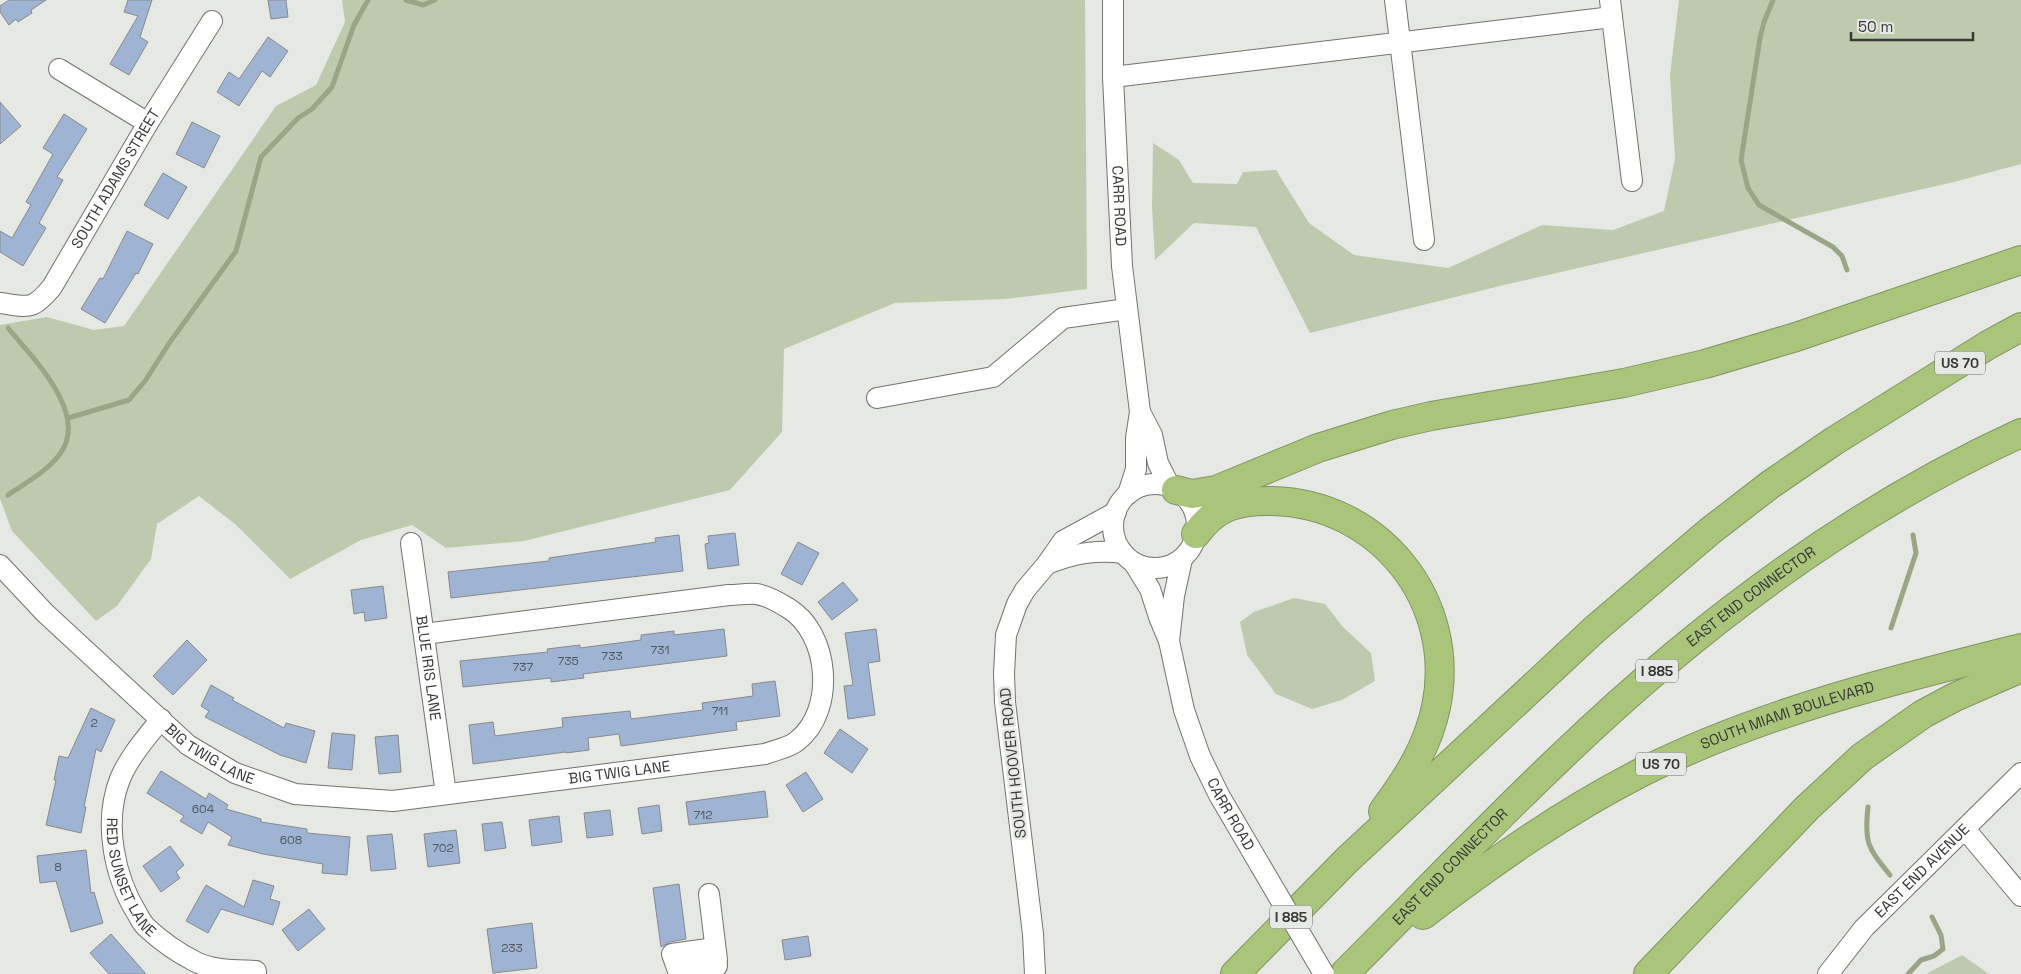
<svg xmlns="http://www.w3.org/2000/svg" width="2021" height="974" font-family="'Space Grotesk',sans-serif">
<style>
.green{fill:#becaad}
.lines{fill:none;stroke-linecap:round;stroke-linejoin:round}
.stream{stroke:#99a686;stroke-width:5}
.building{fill:#9fb4d2;stroke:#86898d}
.minor-casing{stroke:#71736f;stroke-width:22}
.highway-casing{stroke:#819462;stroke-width:30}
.minor{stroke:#fff;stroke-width:20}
.highway{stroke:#a8c57a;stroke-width:28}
.minor-bridge-casing{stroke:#71736f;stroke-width:22;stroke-linecap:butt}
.minor-bridge{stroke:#fff;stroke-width:20}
.labels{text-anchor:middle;stroke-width:5;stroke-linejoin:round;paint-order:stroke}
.number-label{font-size:12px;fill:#52585d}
.shield{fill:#e6e9e3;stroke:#6c6e6a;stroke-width:1}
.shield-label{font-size:14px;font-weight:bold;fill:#383936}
.street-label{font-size:15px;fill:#383936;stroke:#e6e9e3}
</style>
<rect width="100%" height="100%" fill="#e6e9e3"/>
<g class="green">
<polygon points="342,0 1085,0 1087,289 1005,299 895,303 784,349 782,432 730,490 524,541 446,548 412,525 361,540 290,579 235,524 199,496 157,524 151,559 117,606 96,621 12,531 0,499 0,325 47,317 94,330 124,326 276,106 316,85 345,22"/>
<polygon points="1679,0 2021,0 2021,164 1954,182 1504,285 1310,333 1256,227 1194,223 1155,260 1152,207 1153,143 1179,160 1193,183 1237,184 1243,172 1276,170 1309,223 1354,255 1448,268 1542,225 1613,230 1664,211 1675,159 1670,75"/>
<polygon points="1294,598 1325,604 1343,627 1371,653 1375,681 1342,700 1312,709 1276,694 1247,655 1240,622 1254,612"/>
<polygon points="1962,955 1989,974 1926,974"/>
</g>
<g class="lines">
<g class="stream">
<polyline points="406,0 423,5 435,0"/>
<polyline points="1773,0 1764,22 1760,38 1741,160 1748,188 1759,205 1833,247 1842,256 1847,270"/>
<path d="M8,328c24,29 82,86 52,126 -13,17 -34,29 -52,41"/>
<polyline points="68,418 129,400 145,381 170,342 236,251 261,157 298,118 312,109 332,87 354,25 368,0"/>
<polyline points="1891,628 1916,553 1913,535"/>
<path d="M1868,807c-4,36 0,41 22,68"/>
<polyline points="1908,974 1921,960 1934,956 1943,949 1941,935 1932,917"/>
</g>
</g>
<g class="building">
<polygon points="9,0 46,0 31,10 32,13 18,22 16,19 9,25 0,12 0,6"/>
<polygon points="128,0 152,0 140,37 148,42 129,75 110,64 138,16 124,12"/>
<polygon points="268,0 286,0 288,17 271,19"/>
<polygon points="268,37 288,51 270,77 262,71 239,106 217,92 229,72 239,79"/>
<polygon points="0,102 21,126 0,144"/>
<polygon points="64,114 87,129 57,177 63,180 39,223 46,228 23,266 0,252 0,231 12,238 31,205 26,202 53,154 43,148"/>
<polygon points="192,122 220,136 204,168 176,154"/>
<polygon points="163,173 187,187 168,219 144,205"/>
<polygon points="127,231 153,244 138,274 136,273 105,323 81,309 100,278 103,279"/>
<polygon points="735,533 739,565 708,569 705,544 709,543 708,536"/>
<polygon points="679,535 683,571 451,598 448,572 549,561 549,558 656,542 655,538"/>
<polygon points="798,542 819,553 802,585 781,574"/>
<polygon points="843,582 858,600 832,620 818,602"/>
<polygon points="383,586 387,618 365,621 364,612 354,614 351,590"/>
<polygon points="724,629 727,656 583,674 584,678 551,682 551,678 463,687 460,661 548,652 547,649 580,645 580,648 641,640 641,635 674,631 674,635"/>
<polygon points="876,629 880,661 868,663 875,715 848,719 844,686 853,685 845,633"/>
<polygon points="187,640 207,660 173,695 153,676"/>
<polygon points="775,681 780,716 736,722 737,730 621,746 619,734 588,738 589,750 566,753 566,752 473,764 469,725 493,722 495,736 563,727 562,718 630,711 631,719 703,710 702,703 753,696 752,684"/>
<polygon points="211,685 234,698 232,700 284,728 286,723 315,731 306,763 280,755 205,717 209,711 201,706"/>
<polygon points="91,708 115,720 101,752 96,749 84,807 86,807 81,833 46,825 56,780 54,780 59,756 68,758"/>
<polygon points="840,729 868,749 852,773 824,753"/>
<polygon points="332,733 355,735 352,770 328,768"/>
<polygon points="398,735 401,772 379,774 375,737"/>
<polygon points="161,771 206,799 209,793 228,805 226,809 261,819 261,822 307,829 307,833 350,837 347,875 322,873 323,864 263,854 228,845 232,837 208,822 202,834 180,821 184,816 147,793"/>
<polygon points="806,772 823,799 803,812 786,785"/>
<polygon points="765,791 768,817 689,825 686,802"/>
<polygon points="659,805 662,831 642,834 638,808"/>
<polygon points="610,810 613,835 587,838 584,813"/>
<polygon points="559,816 562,842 532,846 529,820"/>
<polygon points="502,822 506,848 485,851 482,824"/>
<polygon points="456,830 460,863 428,867 424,834"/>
<polygon points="392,834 396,869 371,871 367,836"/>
<polygon points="170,846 184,865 176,872 180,878 161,892 143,866"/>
<polygon points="86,850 91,893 94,892 103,923 71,932 56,881 40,883 37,856"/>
<polygon points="253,880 274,886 270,899 280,902 273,925 221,909 208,933 186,921 206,885 244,907"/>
<polygon points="679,884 686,939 670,942 661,947 653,888"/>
<polygon points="309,909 325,929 298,951 282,930"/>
<polygon points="532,923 537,968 493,973 487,929"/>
<polygon points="111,934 146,974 109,974 90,953"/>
<polygon points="808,936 811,956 785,960 782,940"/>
</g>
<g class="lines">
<g class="minor-casing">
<g id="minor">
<path id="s1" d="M1113,0v77l9,189 18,146 -4,26v31l-8,25"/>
<polyline points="1395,0 1424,240"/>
<polyline points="1612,17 1632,181"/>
<polyline points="59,69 148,123"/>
<polyline points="1113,77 1612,17 1610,0"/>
<path id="s2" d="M0,303c29,4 32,8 52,-16l96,-164 64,-102"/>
<polyline points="877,398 993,377 1063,318 1127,309"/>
<polyline points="1140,412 1152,435 1158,463 1170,487"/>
<circle cx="1155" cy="526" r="42"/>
<path id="s3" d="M411,543l35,251"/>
<path id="s4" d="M1134,563l16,26 9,28 10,24 15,69 16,46 19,39 41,70"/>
<path d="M1047,564c26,-10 48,-15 76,-11"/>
<path id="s5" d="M0,565l45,48 143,132 47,28 60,21 98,7 372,-47c10,-4 24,-6 32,-13 39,-30 33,-108 -9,-133 -8,-5 -23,-13 -32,-14 -8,-1 -18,1 -27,1l-305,39"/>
<polyline points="1169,641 1174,596 1182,559"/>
<path id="s6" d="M161,719c-15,19 -32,38 -41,60 -17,43 -6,98 18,136 2,4 5,9 8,12 14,13 34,27 50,35 18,9 41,8 60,9"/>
<polyline points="1965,829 2021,896"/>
<polyline points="709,894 717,960"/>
<polyline points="715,948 672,954 678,971 717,966"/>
<polyline points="1035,974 1033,934 1005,702 1004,674 1006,635 1017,604 1025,590 1047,564 1063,541 1116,512"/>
<path id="s7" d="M1828,974l36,-46 157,-155"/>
</g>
</g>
<g class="highway-casing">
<g id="highway">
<polyline points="1176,490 1192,494 1216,490 1318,448 1392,425 1431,416 1624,383 1705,364 1796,337 2021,260"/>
<path d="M1196,534c20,-28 43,-34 76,-33 107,2 186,100 164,206 -8,39 -29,72 -53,104"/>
<path id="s8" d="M1423,915c70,-53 142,-104 221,-144 119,-59 249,-91 377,-123"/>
<polyline points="1235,974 1347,860 1595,629 1710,531 1771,484 1834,441 1988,345 2021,327"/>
<path id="s9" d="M1344,974c72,-72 143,-147 217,-217 135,-130 289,-246 460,-324"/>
<polyline points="1648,974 1807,808 1862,757 1923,714 1955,697 2021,668"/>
</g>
</g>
<use href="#minor" class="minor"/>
<use href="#highway" class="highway"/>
<g class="minor-bridge-casing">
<polyline id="minor-bridge" points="1260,865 1324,974"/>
</g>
<use href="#minor-bridge" class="minor-bridge"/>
</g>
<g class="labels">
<g class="number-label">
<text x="660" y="654">731</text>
<text x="612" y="660">733</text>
<text x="568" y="665">735</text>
<text x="523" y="671">737</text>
<text x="720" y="715">711</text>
<text x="94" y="727">2</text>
<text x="203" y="813">604</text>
<text x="703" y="819">712</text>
<text x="291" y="844">608</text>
<text x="443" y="852">702</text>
<text x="58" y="871">8</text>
<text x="512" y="952">233</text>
</g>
<g class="shield">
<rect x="1935" y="351.5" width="50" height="23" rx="4"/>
<rect x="1636" y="659.5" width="42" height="23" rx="4"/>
<rect x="1636" y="752.5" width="50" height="23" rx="4"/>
<rect x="1270" y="905.5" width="42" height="23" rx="4"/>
</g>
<g class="shield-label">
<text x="1960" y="368">US 70</text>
<text x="1657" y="676">I 885</text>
<text x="1661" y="769">US 70</text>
<text x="1291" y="922">I 885</text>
</g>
<g class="street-label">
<text dy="5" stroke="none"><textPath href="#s2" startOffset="185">SOUTH ADAMS STREET</textPath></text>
<text dy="5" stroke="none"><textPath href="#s1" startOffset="206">CARR ROAD</textPath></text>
<text dy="5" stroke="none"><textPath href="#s9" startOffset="556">EAST END CONNECTOR</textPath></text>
<text dy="5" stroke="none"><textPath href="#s3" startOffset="126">BLUE IRIS LANE</textPath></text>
<text dy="5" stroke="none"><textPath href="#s8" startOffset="418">SOUTH MIAMI BOULEVARD</textPath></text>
<text dy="5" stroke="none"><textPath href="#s5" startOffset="284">BIG TWIG LANE</textPath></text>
<text transform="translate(1013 763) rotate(-96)" y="5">SOUTH HOOVER ROAD</text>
<text dy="5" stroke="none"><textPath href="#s5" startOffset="705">BIG TWIG LANE</textPath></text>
<text dy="5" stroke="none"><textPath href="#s4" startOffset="271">CARR ROAD</textPath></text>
<text dy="5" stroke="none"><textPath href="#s9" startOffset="151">EAST END CONNECTOR</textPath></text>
<text dy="5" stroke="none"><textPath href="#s7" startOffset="140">EAST END AVENUE</textPath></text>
<text dy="5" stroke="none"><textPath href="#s6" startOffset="176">RED SUNSET LANE</textPath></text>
</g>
</g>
<path d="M1851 32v8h122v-8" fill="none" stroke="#383936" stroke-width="2.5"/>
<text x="1858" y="32" font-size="15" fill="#383936" stroke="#e6e9e3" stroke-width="4" paint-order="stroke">50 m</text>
</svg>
